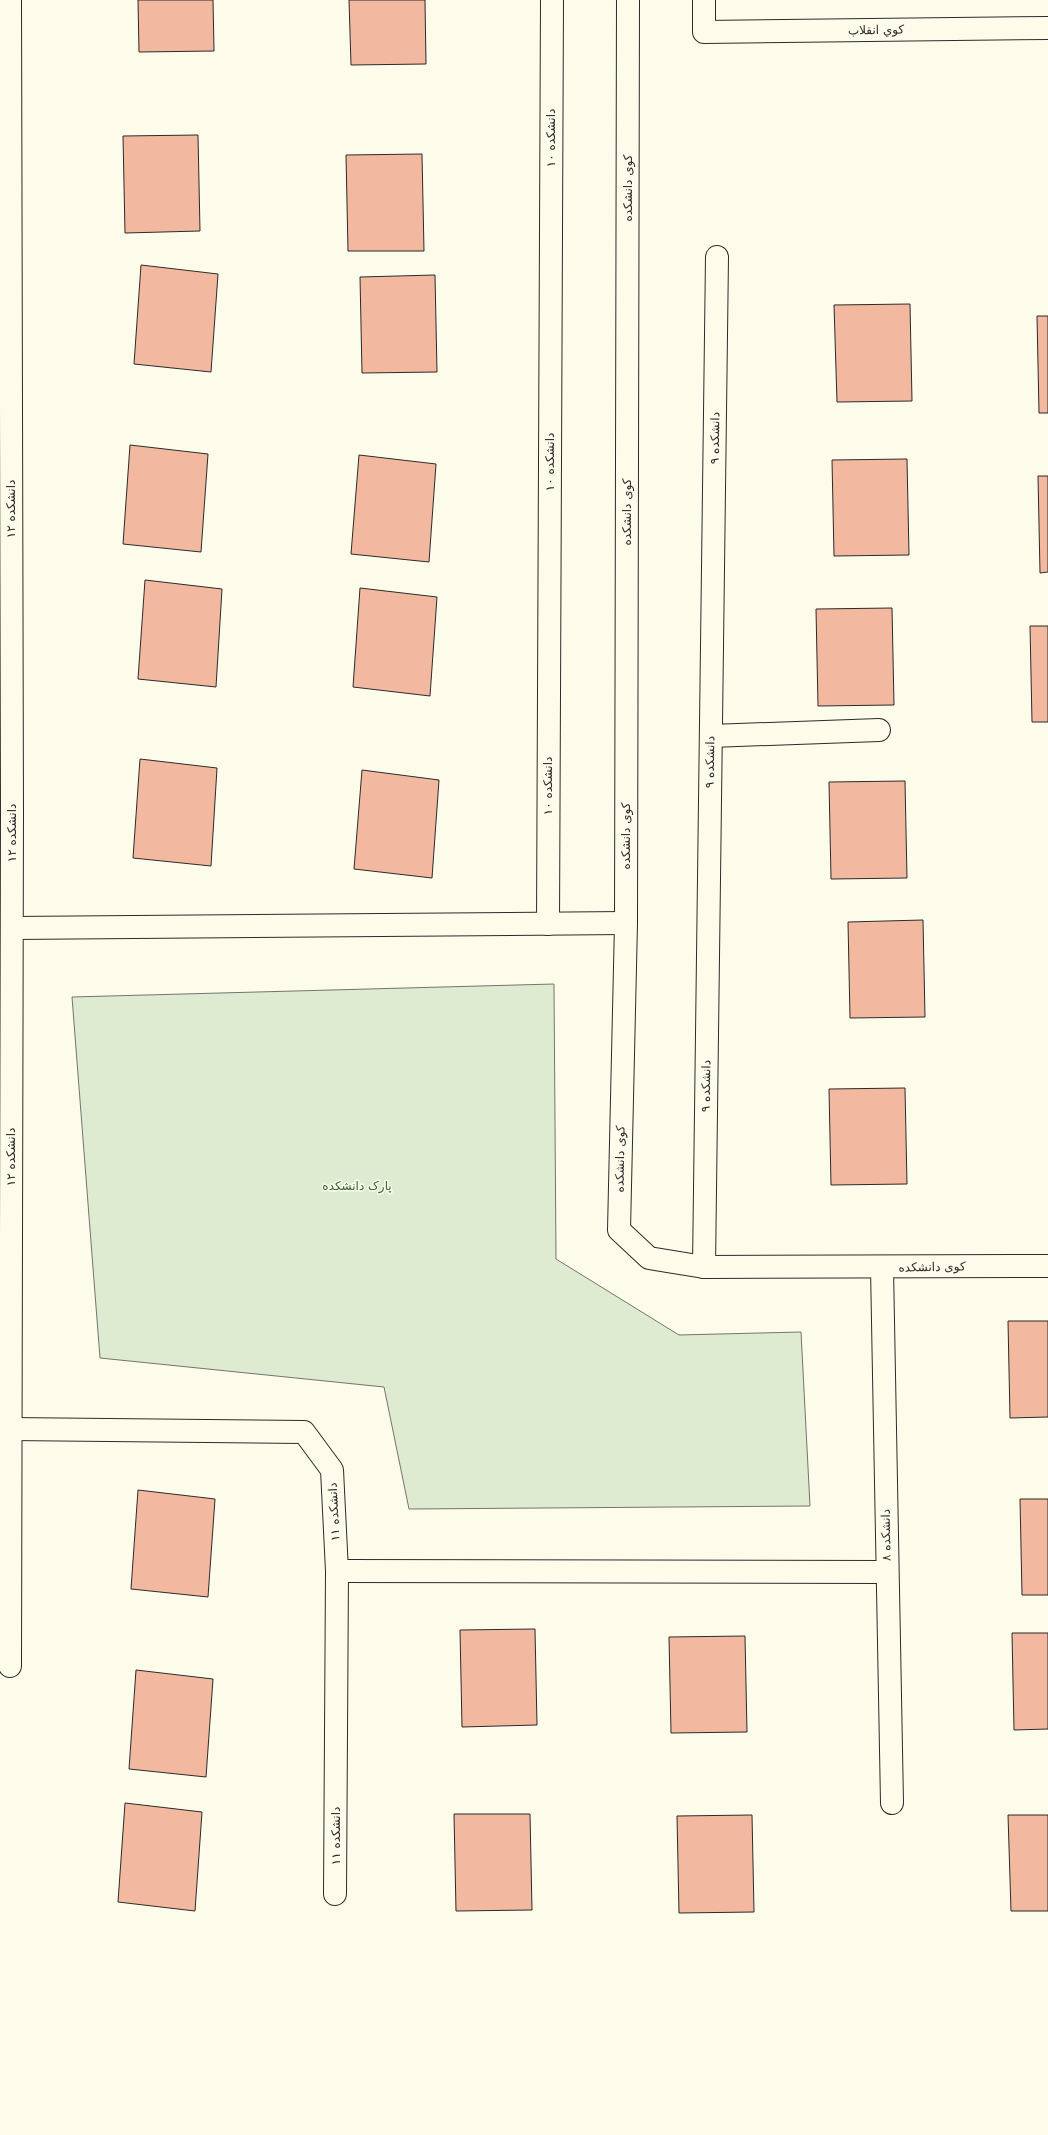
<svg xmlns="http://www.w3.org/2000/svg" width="1048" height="2135" font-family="'DejaVu Sans',Cairo,sans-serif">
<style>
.green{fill:#deebd1;stroke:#74746e}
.building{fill:#f2b8a0;stroke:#2b2b2b}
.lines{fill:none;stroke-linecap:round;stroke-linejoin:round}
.minor-casing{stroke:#2b2b2b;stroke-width:24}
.minor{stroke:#fdfbea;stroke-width:22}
.labels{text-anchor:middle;stroke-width:3;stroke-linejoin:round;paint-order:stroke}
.street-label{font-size:12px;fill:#2b2b2b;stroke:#fdfbea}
.park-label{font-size:12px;fill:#34623c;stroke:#fdfbea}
</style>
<rect width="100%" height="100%" fill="#fdfbea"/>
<polygon class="green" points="554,984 556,1259 679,1335 801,1332 810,1506 409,1509 384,1387 100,1358 72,997"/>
<g class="building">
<polygon points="138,0 213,0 214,51 139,52"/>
<polygon points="349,0 425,0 426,64 351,65"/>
<polygon points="198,135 200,231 125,233 123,136"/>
<polygon points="422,154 424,251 348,251 346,155"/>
<polygon points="141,265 218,274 211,372 134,364"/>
<polygon points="435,275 437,372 362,373 360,277"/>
<polygon points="910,304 912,401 837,402 834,305"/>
<polygon points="1037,316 1048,316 1048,413 1039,413"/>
<polygon points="130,445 208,454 201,552 123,544"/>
<polygon points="359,455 436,464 429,562 351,554"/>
<polygon points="907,459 909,555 834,556 832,460"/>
<polygon points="1038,476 1048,476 1048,572 1040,573"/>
<polygon points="145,580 222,589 216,687 138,679"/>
<polygon points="360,588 437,597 430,696 353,687"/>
<polygon points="892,608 894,705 818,706 816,609"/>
<polygon points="1030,626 1048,626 1048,722 1032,722"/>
<polygon points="140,759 217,768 211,866 133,858"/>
<polygon points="362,770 439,780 432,878 354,869"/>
<polygon points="905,781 907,878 831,879 829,782"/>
<polygon points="923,920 925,1017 850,1018 848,922"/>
<polygon points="905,1088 907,1184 831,1185 829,1089"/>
<polygon points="1008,1321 1048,1321 1048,1417 1010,1418"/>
<polygon points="138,1490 215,1499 208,1597 131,1589"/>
<polygon points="1020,1499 1048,1499 1048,1595 1022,1595"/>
<polygon points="535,1629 537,1725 462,1727 460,1630"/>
<polygon points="1012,1633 1048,1633 1048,1729 1014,1730"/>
<polygon points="745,1636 747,1732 671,1733 669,1637"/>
<polygon points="136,1670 213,1679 206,1777 129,1769"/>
<polygon points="125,1803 202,1812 195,1911 118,1902"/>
<polygon points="454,1814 530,1814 532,1910 456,1911"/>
<polygon points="752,1815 754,1912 679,1913 677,1816"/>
<polygon points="1008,1815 1048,1815 1048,1911 1011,1911"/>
</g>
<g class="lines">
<g class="minor-casing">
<g id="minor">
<polyline points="10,0 12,814 10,1666"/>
<polyline points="628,0 626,923 619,1230 649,1258 704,1267 1048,1266"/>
<polyline points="704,0 704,32 1048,28"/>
<polyline points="711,736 879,730"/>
<polyline points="548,924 552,0"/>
<polyline points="12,928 626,923"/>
<polyline points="704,1267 717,257"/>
<polyline points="882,1268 892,1803"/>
<polyline points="10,1429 304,1432 332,1470 337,1571 335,1894"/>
<polyline points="337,1571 887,1572"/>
</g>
</g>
<use href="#minor" class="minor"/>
</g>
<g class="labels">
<g class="street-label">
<text transform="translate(876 30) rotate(-1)" y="4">كوي انقلاب</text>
<text transform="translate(551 138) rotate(-90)" y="4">دانشکده ۱۰</text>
<text transform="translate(628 188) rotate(-90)" y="4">کوی دانشکده</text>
<text transform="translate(715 438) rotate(-89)" y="4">دانشکده ۹</text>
<text transform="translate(550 462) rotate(-90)" y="4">دانشکده ۱۰</text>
<text transform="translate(11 509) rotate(-90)" y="4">دانشکده ۱۲</text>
<text transform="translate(627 512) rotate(-90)" y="4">کوی دانشکده</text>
<text transform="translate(710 762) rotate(-89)" y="4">دانشکده ۹</text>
<text transform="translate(548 786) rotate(-90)" y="4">دانشکده ۱۰</text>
<text transform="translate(12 833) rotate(-90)" y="4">دانشکده ۱۲</text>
<text transform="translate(626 836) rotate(-90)" y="4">کوی دانشکده</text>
<text transform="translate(706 1086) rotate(-89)" y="4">دانشکده ۹</text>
<text transform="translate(11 1157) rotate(-90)" y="4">دانشکده ۱۲</text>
<text transform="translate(620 1159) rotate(-89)" y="4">کوی دانشکده</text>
<text transform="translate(932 1267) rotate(-1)" y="4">کوی دانشکده</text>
<text transform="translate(334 1512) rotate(-93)" y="4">دانشکده ۱۱</text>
<text transform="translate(886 1535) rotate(-91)" y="4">دانشکده ۸</text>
<text transform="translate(336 1836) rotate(-90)" y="4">دانشکده ۱۱</text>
</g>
<g class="park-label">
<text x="357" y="1190">پارک دانشکده</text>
</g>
</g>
</svg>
